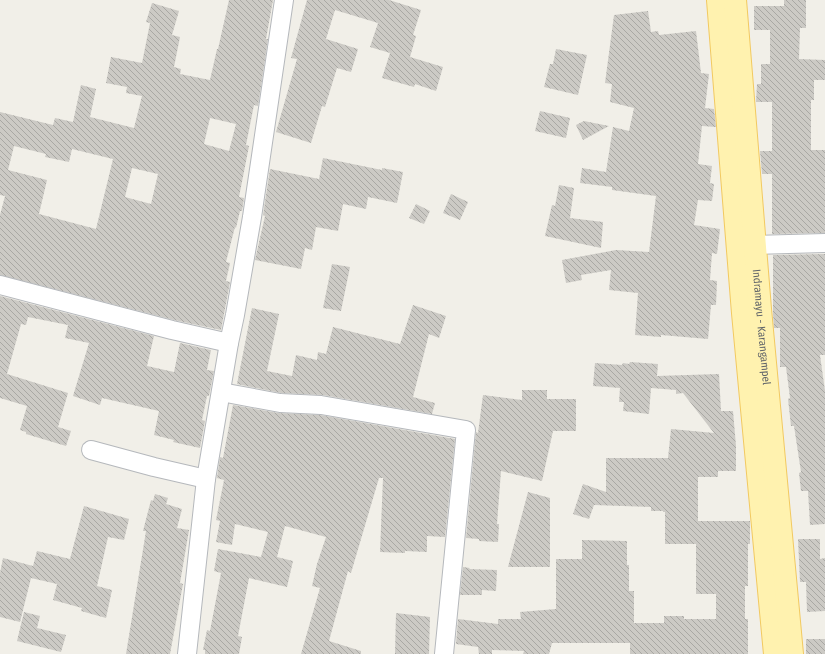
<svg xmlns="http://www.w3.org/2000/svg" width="825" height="654" font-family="'Fira Sans Condensed',sans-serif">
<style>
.building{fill:url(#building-back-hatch);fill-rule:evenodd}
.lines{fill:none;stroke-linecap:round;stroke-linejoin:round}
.street-casing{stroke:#b5b8bc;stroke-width:20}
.primary-casing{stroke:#f2c960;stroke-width:24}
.street{stroke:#fff;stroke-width:18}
.primary{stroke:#fff2af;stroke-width:22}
.labels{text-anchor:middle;stroke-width:3;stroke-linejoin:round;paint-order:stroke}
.street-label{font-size:11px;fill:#5f6368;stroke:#fff}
</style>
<defs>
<pattern id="building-back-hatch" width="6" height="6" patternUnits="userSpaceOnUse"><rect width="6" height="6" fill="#cccac5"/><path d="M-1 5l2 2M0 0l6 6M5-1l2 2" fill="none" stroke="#a9a8a4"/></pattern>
</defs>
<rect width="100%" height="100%" fill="#f1efe8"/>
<g class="building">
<path d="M229,0h44l-7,39h2l-9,61 -1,6 -4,-1 -8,40 3,1 -10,51 5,1 -2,13h-2l-4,17 -1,-1 -9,35 4,1 -4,18 4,1 -9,48 -47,-10 -174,-45v-60l5,-19 -5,-1v-83l53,13 2,-7 18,4 8,-37 15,4 -6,28 44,11 8,-32 -16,-3 1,-6 -21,-4 5,-26 31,6 8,-40 -4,-1 6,-19 27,8 -7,24 8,2 -6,30 7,2 -1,5 30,6 7,-31h1zM210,118l26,6 -7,27 -25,-7zM14,146l32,8 -1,3 24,5 3,-13 41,10 -17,70 -57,-15 8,-34 -39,-10zM132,168l26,6 -7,30 -26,-7z"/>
<polygon points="307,0 389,0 421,10 413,35 416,36 410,57 443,67 436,91 415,84 414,87 382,78 390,53 370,47 378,23 335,10 326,39 358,49 351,72 337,68 325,107 322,106 311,143 276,132 297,59 291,58"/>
<polygon points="784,0 806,0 806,28 800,28 799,59 825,60 825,80 814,80 814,100 811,100 811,150 825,150 825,233 772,234 772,174 762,174 760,151 772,151 772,102 756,102 757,84 761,84 761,64 770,64 770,30 754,30 754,6 784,6"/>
<polygon points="648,11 651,32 658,31 659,35 696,31 701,73 709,74 705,108 714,109 716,127 702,126 698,164 712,166 710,183 714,184 712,201 698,200 694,225 720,229 717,254 712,253 710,280 717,281 716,305 711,305 708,339 661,335 661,337 635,335 638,293 609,290 611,270 581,275 582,280 566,283 562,260 616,250 649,252 656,196 612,190 612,187 580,183 582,168 606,172 613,127 629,131 634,108 610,102 612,84 605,83 614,15"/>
<polygon points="556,49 587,55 578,95 544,87 550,64 553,64"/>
<polygon points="540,111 570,118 566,138 535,131"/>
<polygon points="584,121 609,126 583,140 576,125"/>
<polygon points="323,158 382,170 382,168 403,172 397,203 368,197 366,209 343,204 338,231 316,227 312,250 305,248 301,269 255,260 265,216 263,215 270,169 319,179"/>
<polygon points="559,185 574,188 570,218 603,222 601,248 545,236 552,205 555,206"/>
<polygon points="451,194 468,202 460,220 443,213"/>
<polygon points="416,204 430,211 424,224 409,218"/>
<polygon points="825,254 825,355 820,355 825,391 825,524 810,525 808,491 801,491 799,473 801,472 794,426 791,426 788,399 790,398 786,367 780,367 780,328 774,328 773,314 773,255"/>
<polygon points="332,264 350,267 341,311 323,308"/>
<polygon points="0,296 154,336 147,366 174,372 180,343 211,350 207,370 214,371 209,396 207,396 202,420 205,421 200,448 173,442 174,440 154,435 159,411 102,398 100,405 73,396 89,343 65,338 68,325 28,317 26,325 21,324 7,374 68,393 58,427 71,431 66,446 26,434 26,432 20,430 27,406 0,398"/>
<polygon points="413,305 446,316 439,338 429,334 413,397 435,403 432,414 323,395 281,393 237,384 252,308 279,314 267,371 292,376 296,355 317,360 318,352 326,354 333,327 400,344"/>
<polygon points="630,362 658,364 657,376 719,374 721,411 733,411 736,446 736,471 718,471 718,477 698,477 698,521 750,521 750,544 748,544 748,586 745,586 745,619 748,619 748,654 630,654 630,643 552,643 549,654 523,654 524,651 492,650 492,654 479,654 478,647 456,644 458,619 498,624 498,619 521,619 520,612 556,609 556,559 582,559 582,540 627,541 627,565 629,565 629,591 634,591 634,623 664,623 664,616 684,616 684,619 716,619 716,594 696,594 696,544 665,544 665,512 663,512 663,511 651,511 651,507 594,505 589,519 573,514 583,484 606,492 606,458 668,458 671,429 714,433 683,393 676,394 676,390 651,388 649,414 623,411 624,402 619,402 620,388 593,386 595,363 622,365 623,363 629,364"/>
<polygon points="522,390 547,390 547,399 576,399 576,431 553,431 542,481 501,471 497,524 499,524 498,542 479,541 479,539 466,538 476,432 478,433 483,395 522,400"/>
<polygon points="233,405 278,413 320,415 455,439 445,537 427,536 427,552 405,551 405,553 380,552 383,478 379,478 351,573 348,571 329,641 361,651 361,654 301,654 320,588 312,586 317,564 326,537 285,526 277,557 293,561 287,587 249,578 238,636 242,637 239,654 205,654 205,650 203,650 207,630 210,631 221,573 214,571 218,549 261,557 268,532 235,524 232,545 216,542 220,521 216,520 224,480 217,478 220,457 223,458"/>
<polygon points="528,492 550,498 550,567 508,567"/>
<polygon points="155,494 168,498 166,504 182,509 177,528 189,530 180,583 183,584 170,654 126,654 146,531 143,531 151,500 153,501"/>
<polygon points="84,506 129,519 124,540 108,537 97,586 112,590 106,618 81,611 82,608 53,600 57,584 31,578 20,622 0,617 0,573 3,558 33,566 37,551 70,559"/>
<polygon points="798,539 820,539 820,559 825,558 825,611 807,612 806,582 800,582"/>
<polygon points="463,567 470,568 469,569 497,570 496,591 482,590 482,595 460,595"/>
<polygon points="24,612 40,616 37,628 66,635 61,652 17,641"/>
<polygon points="396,613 430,617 429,654 395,654"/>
<rect x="806" y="639" width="19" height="15"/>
</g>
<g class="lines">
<g class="street-casing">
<g id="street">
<polyline points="755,245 825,243"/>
<polyline points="0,285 172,330 229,343"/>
<polyline points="221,392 280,403 321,405 466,430 444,654"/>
<polyline points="91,450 154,467 206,479"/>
<polyline points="187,654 206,479 229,343 235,315 252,217 284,0"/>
</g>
</g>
<g class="primary-casing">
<g id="primary">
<polyline points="718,0 743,313 775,654"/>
<path id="s1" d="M735,0l25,309 32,345"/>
</g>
</g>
<use href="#street" class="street"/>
<use href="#primary" class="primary"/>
</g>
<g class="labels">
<g class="street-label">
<text dy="4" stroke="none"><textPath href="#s1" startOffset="328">Indramayu - Karangampel</textPath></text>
</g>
</g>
</svg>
